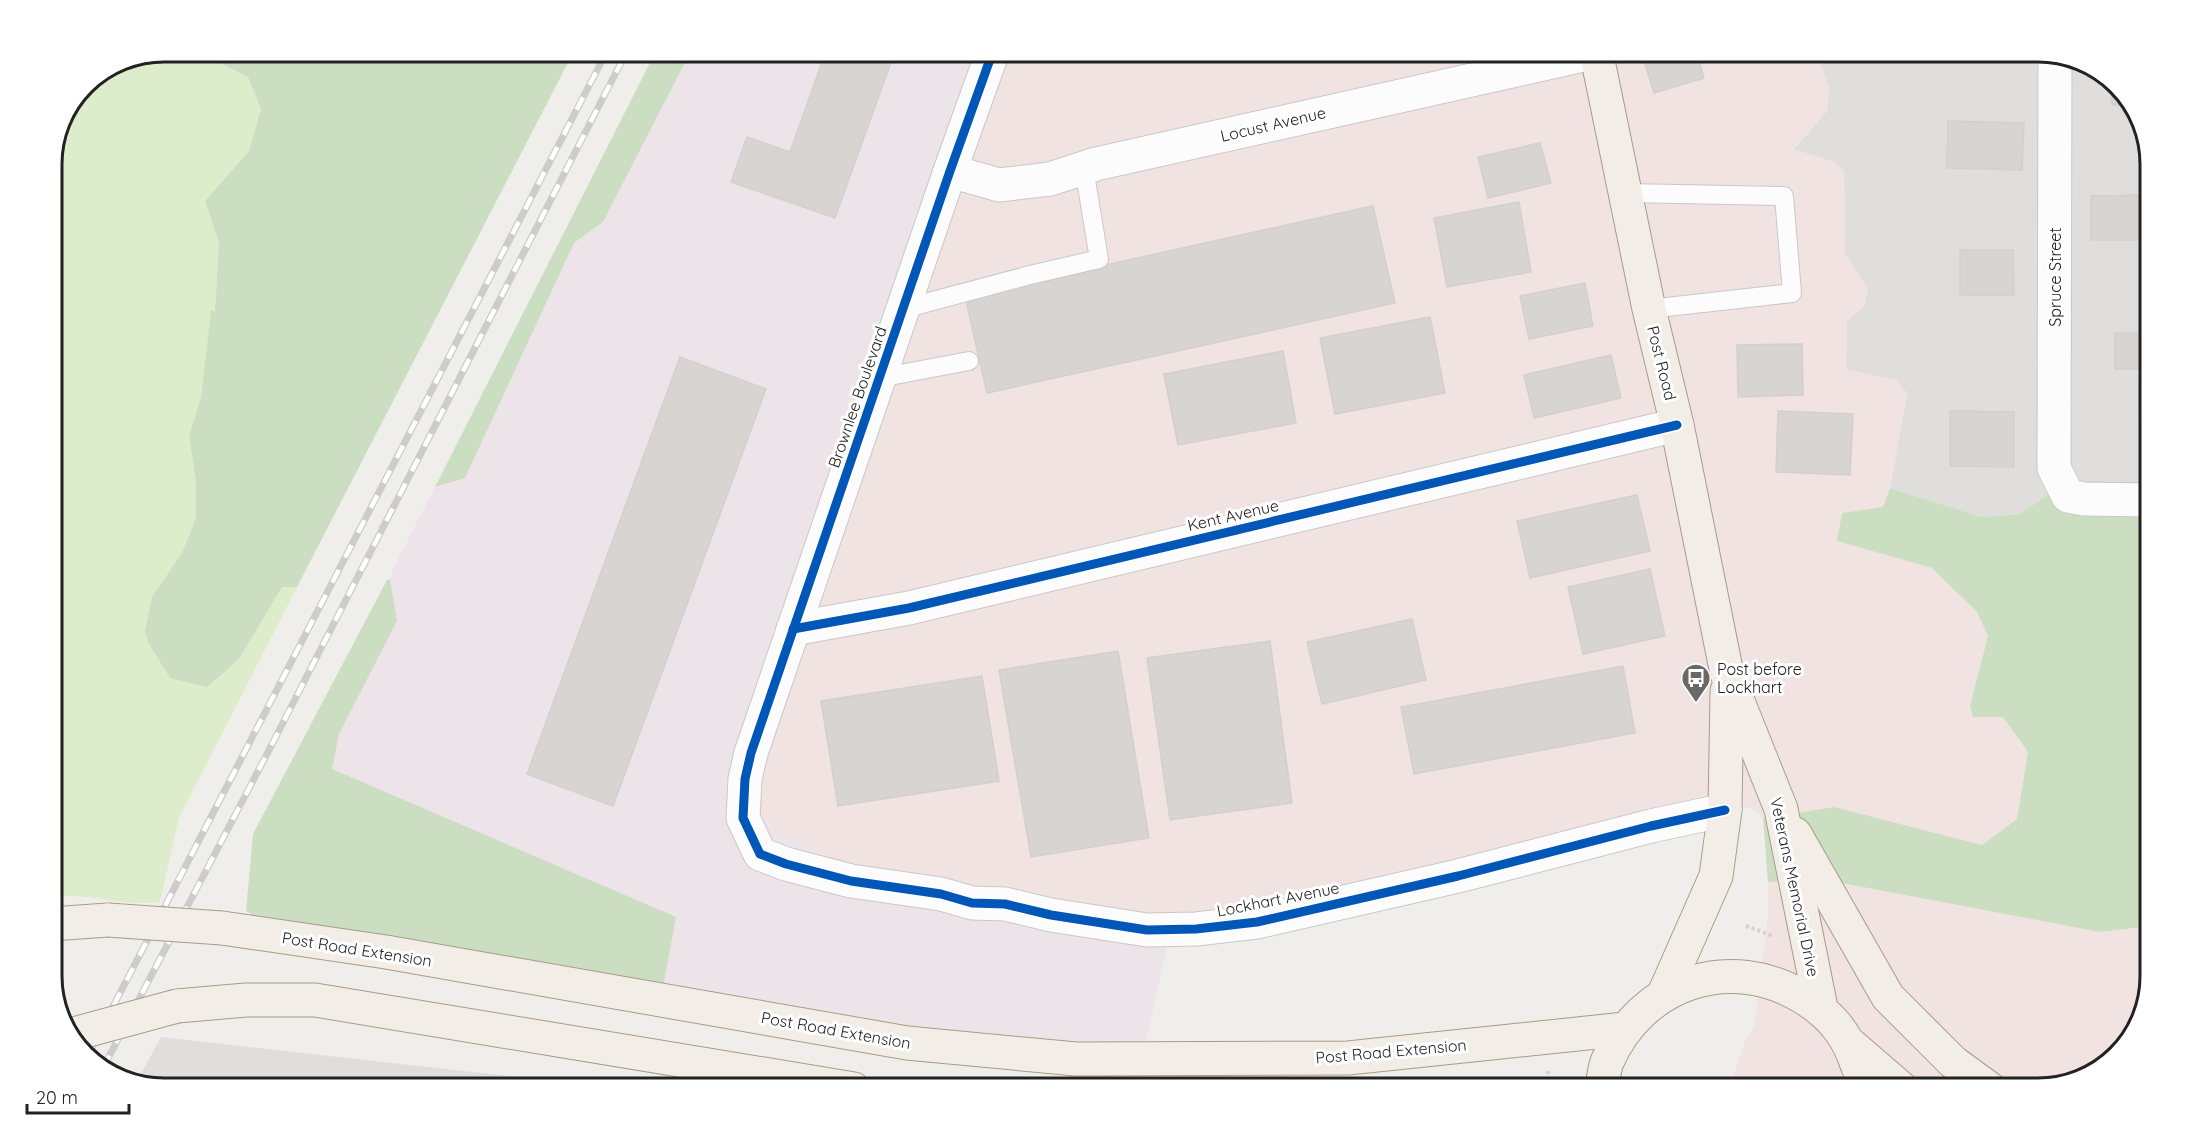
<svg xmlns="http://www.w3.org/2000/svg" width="2201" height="1140" font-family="Quicksand,sans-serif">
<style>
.residential{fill:#dfdedc}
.commercial{fill:#f1e3e1}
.industrial{fill:#ede4e9}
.grass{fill:#ddeccb}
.forest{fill:#cbdec1}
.building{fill:#d7d4d2;stroke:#d3d0cc;stroke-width:1.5}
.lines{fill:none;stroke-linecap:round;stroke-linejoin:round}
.lane-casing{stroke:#c9c8c7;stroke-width:20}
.street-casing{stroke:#c9c8c7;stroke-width:35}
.primary-casing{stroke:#a79c86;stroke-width:35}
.path{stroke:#dccecd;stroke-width:4;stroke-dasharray:3 3;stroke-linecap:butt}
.lane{stroke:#fdfcfc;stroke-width:18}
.street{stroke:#fdfcfc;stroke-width:33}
.primary{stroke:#f3ede7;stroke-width:33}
.rail-casing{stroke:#ccc;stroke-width:7}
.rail{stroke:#fff;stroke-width:4.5;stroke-dasharray:14;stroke-linecap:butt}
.primary-bridge-casing{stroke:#a79c86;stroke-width:35;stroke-linecap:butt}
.primary-bridge{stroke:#f3ede7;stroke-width:33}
.cycleway-casing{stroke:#fff;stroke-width:13}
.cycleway{stroke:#0057b8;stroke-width:9}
.labels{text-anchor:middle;stroke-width:6;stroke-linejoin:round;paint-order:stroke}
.street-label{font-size:16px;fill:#222;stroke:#fff}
.poi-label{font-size:16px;fill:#222;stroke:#fff;text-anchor:start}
.rim{fill:none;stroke:#222;stroke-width:3}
</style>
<rect width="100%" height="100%" fill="#f0eeeb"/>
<g class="residential">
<polygon points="1821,51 2038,51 2088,63 2131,101 2150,156 2150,503 2055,490 2020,514 1982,517 1890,488 1907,393 1895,380 1846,370 1847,321 1864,306 1868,289 1845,254 1844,171 1793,150 1827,111 1829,88 1820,62"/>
<polygon points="161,1037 606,1087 614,1089 163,1089 136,1083"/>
</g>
<g class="commercial">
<polygon points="992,51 1821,51 1820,62 1829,88 1827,111 1793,149 1835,162 1844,171 1845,254 1868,289 1864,306 1847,321 1846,369 1895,380 1907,393 1890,488 1883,507 1842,513 1837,541 1932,568 1977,612 1988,636 1970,706 2003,717 2028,752 2017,819 1982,845 1834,807 1763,818 1750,807 1260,924 1045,926 827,859 763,821 744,792"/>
<polygon points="1831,881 2100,932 2150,926 2150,977 2138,1027 2094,1074 2038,1089 1729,1089 1746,1039 1754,1026 1768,914 1768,882"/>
</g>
<polygon class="industrial" points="691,51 992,51 744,792 763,821 827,859 972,903 1169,938 1140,1068 663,987 332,769 338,734 397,621 390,579 394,567 435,487 465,478 574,243 603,222"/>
<path class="grass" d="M163,51h60l-1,13 26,13 13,32 -12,42 -44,50 14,42 -4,70 -4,-2 -10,87 -12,38 7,46v36l-14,35 -30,44 -4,45 91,17 43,-72h15l-118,231 -19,84c-36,5 -73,-11 -109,-4v-742l33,-72 37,-25z"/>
<g class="forest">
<polygon points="223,51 574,51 297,587 282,587 239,659 207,687 170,678 148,642 145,631 152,597 182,553 196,518 196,482 189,436 201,398 211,310 215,312 219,243 205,201 249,151 261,109 248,77 222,64"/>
<polygon points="656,51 691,51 603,222 574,243 465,478 435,487"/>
<polygon points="1890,488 1982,517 2020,514 2055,490 2150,503 2150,926 2100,932 1831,881 1768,882 1763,818 1834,807 1982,845 2017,819 2028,752 2003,717 1973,717 1970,706 1988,636 1977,612 1932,568 1837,541 1842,513 1883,507"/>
<polygon points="390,579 397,621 339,734 332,769 676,917 663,987 254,916 246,911 253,834 387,580"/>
</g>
<g class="building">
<polygon points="826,51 895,51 835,218 731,182 747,137 790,152"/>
<polygon points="1641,51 1696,51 1704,78 1654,93"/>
<rect x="1901" y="51" width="36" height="9"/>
<polygon points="1968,51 2028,51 2028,55 1968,56"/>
<polygon points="2112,84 2131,101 2132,105 2112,105"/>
<polygon points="1948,121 2024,123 2022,170 1947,168"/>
<polygon points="1540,143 1551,183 1488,198 1478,157"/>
<polygon points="2150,195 2150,240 2091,240 2091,196"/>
<polygon points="1519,202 1531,272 1447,287 1434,218"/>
<polygon points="1373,206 1395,303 987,393 965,296"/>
<polygon points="1960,250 2013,250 2014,295 1960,295"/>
<polygon points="1585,283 1593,326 1529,339 1520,296"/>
<polygon points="1430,317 1445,393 1335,414 1320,338"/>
<rect x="2115" y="333" width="28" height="36"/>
<polygon points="1802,344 1803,395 1738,397 1737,345"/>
<polygon points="1283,351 1296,423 1178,445 1164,374"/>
<polygon points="1611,355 1621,398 1534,418 1524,375"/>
<polygon points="680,357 766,389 613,806 527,774"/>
<polygon points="2139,385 2150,385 2150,432 2140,432"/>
<polygon points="1778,411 1853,414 1850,475 1776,472"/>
<polygon points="1950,411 2014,412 2014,467 1950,466"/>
<polygon points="1637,495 1650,551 1530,578 1517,521"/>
<polygon points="1650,569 1665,636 1583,654 1568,587"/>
<polygon points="1412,619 1426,680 1322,704 1307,642"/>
<polygon points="1270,641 1292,803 1170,820 1147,658"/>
<polygon points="1118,651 1149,838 1031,857 999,670"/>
<polygon points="1623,666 1635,733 1414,774 1401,707"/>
<polygon points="982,676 999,781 838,806 821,701"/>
</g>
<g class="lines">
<g class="lane-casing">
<g id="lane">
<polyline points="1625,193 1784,196 1792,293 1649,309"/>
<polyline points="903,309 1030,275 1099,259 1084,168"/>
<polyline points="879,378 969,361"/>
</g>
</g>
<g class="street-casing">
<g id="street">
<polyline points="993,51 950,171 751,753 745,779 743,818 760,854 786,864 851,881 941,894 972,903 1005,904 1051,915 1147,930 1196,929 1257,922 1458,876 1651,826 1725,810"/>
<polyline points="2055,55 2054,468 2068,496 2084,499 2150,500"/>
<polyline points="950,171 999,185 1050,179 1096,164 1597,52"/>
<polyline points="793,629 909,608 1677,425"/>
</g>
</g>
<g class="primary-casing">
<g id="primary">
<polyline points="1596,51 1649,309 1677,425 1727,674 1781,809 1821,1008"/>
<polyline points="1795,834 1888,997 1953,1062 1990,1089"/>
<polyline points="51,924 108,920"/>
<polyline points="222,928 386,952 907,1043 1076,1059 1348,1058 1625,1029"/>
<polyline points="1664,994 1716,876 1725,810 1727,691"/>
<polyline points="177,1006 246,1000 315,1000 854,1089"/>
<polyline points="1851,1045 1902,1089"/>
<path d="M1602,1089c1,-9 2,-19 5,-27 34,-79 123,-110 197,-64 24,15 41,33 51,61 3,9 9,20 9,30"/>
</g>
</g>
<g class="path">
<polyline points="1746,926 1773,936"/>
<polyline points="1548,1071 1551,1089"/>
</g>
<use href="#lane" class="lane"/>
<use href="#street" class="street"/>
<use href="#primary" class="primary"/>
<g class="rail-casing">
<g id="rail">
<polyline points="88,1055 607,51"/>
<polyline points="103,1068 268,752 627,51"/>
</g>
</g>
<use href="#rail" class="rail"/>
<g class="primary-bridge-casing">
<g id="primary-bridge">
<polyline points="108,920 222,928"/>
<polyline points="70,1035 177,1006"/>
</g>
</g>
<use href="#primary-bridge" class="primary-bridge"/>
<g class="cycleway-casing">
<g id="cycleway">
<polyline points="993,51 950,171 751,753 745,779 743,818 760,854 786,864 851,881 941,894 972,903 1005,904 1051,915 1147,930 1196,929 1257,922 1458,876 1651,826 1725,810"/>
<polyline points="793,629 909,608 1677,425"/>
</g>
</g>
<use href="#cycleway" class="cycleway"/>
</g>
<defs>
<g id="bus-pin" transform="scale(1.5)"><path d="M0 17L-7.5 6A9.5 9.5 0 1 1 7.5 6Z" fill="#6a6968" stroke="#fff"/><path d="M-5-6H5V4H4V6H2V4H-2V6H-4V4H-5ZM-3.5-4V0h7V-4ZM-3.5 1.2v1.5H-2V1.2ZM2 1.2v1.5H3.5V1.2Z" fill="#fff"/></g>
</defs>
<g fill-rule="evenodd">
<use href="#bus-pin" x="1696" y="678"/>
</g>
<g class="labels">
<g class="street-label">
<text transform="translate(1273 124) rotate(-13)" y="6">Locust Avenue</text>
<text transform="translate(2055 277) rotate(-90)" y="6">Spruce Street</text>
<text transform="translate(1662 363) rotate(76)" y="6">Post Road</text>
<text transform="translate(857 397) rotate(-71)" y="6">Brownlee Boulevard</text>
<text transform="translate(1233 515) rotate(-13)" y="6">Kent Avenue</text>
<text transform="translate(1795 887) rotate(78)" y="6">Veterans Memorial Drive</text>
<text transform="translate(1278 899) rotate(-11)" y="6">Lockhart Avenue</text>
<text transform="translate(357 949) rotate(9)" y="6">Post Road Extension</text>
<text transform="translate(836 1030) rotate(10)" y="6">Post Road Extension</text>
<text transform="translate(1391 1051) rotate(-5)" y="6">Post Road Extension</text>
</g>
<g class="poi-label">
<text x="1717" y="675">Post before<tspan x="1717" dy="18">Lockhart</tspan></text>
</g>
</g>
<path d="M0 0H2201V1140H0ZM164 62H2038A102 102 0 0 1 2140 164V976A102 102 0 0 1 2038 1078H164A102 102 0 0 1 62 976V164A102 102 0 0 1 164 62Z" fill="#fff" fill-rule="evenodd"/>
<path class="rim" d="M164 62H2038A102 102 0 0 1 2140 164V976A102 102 0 0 1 2038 1078H164A102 102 0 0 1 62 976V164A102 102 0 0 1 164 62Z"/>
<path d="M27 1104v9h102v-9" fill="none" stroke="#222222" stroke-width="3"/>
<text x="36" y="1104" font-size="18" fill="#222222" stroke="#ffffff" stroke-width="4.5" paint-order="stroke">20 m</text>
</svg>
